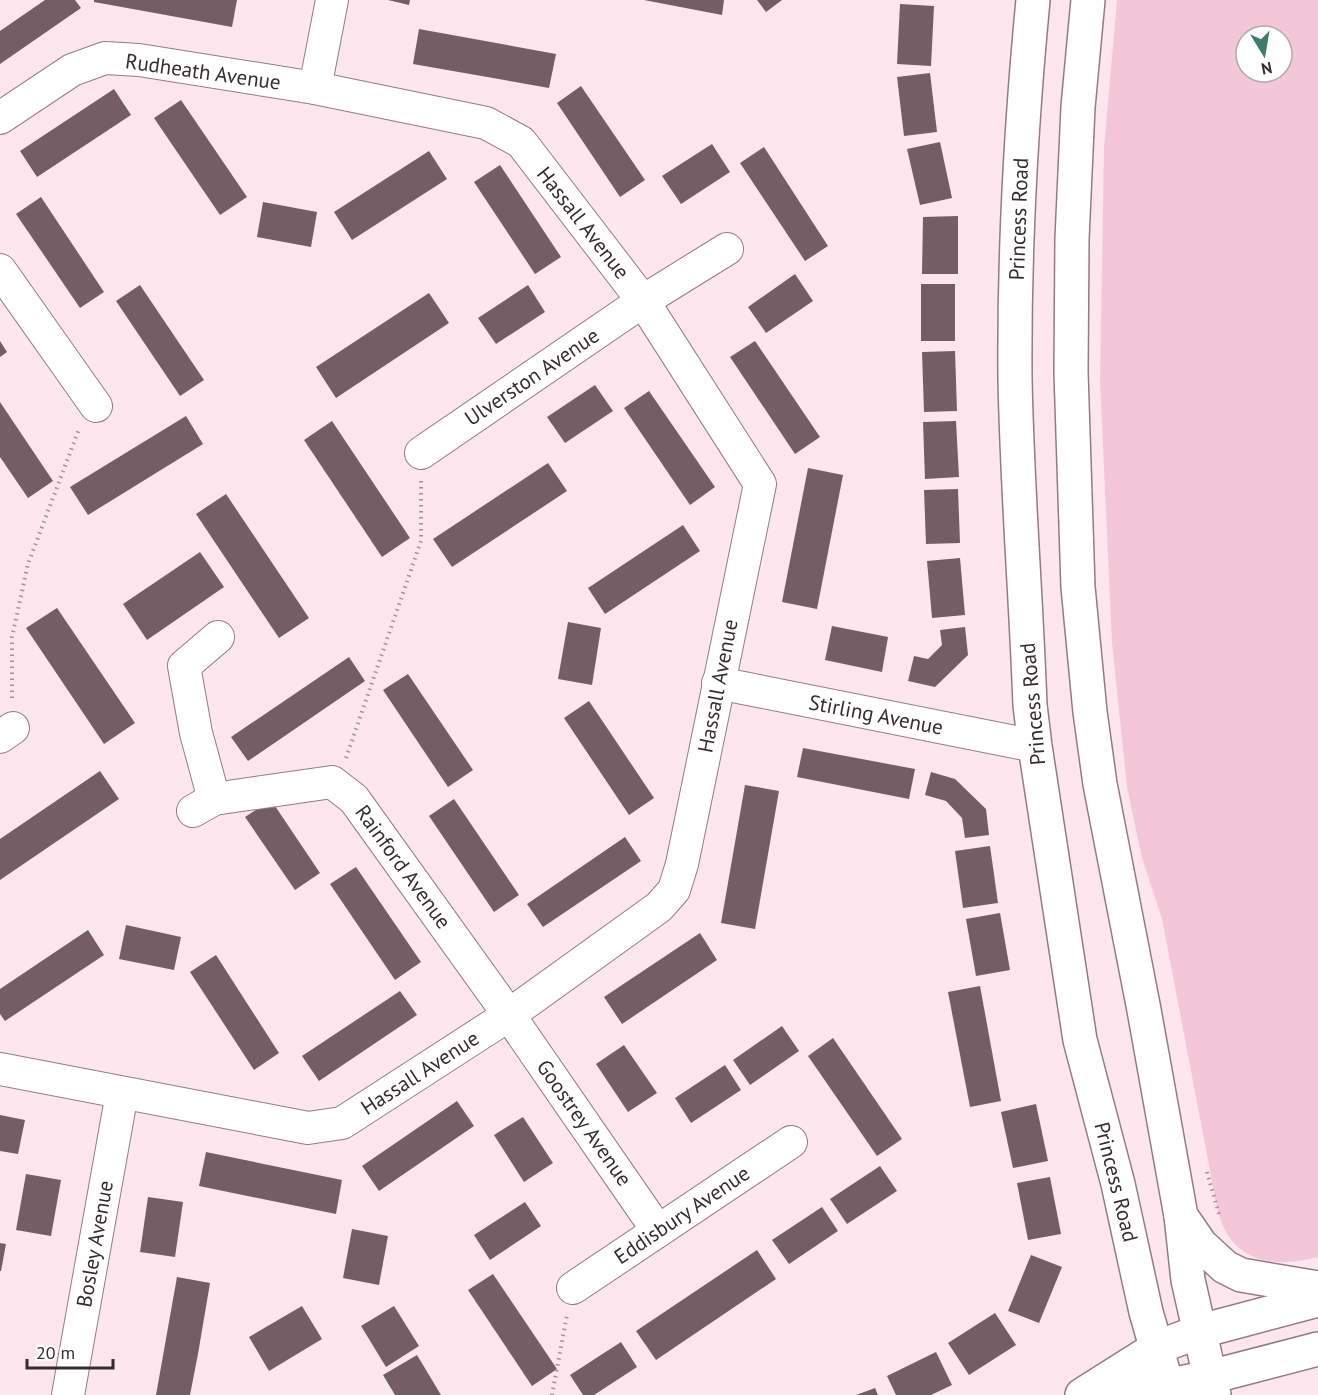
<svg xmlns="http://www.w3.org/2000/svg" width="1318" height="1395" font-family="'PT Sans',sans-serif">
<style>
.green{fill:#f3c7d7;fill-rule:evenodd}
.building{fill:#735e66}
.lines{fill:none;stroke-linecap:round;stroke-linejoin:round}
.minor-casing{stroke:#927c84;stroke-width:34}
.tertiary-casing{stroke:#927c84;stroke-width:36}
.trunk-casing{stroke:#927c84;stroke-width:36}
.path{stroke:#a59399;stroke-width:4;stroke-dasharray:1.5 4.5;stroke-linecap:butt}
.minor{stroke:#fff;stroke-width:32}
.tertiary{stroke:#fff;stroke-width:33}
.trunk{stroke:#fff;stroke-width:33}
.labels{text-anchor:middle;stroke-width:6;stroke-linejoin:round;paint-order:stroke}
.street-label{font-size:21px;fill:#352c2f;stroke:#fff}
</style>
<rect width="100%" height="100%" fill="#fee6ee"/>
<path class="green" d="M1117,0h201v1257c-36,10 -78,8 -95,-31 -6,-14 -8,-30 -11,-45l-50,-262 -20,-61 -15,-71 -15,-144 -12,-262 4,-233zM1246,36h36v36h-36z"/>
<g class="building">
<polygon points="45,0 75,0 81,8 0,64 0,31"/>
<polygon points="94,0 237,0 232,27 94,2"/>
<polygon points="388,0 410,0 409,5"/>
<polygon points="644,0 724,0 722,15"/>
<polygon points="757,0 782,0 766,12"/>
<polygon points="900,4 934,6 931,66 897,64"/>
<polygon points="419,29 556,54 549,88 413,64"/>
<polygon points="930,73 937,132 904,136 897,77"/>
<polygon points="581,86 645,180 620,197 557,103"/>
<polygon points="114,89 131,115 37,177 20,151"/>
<polygon points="181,100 247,197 220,215 154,118"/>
<polygon points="940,142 952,198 920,205 907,149"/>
<polygon points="712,144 730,172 681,204 662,176"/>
<polygon points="764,147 828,246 805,261 740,163"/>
<polygon points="429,151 447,179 352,240 334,212"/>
<polygon points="500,165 561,257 535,274 474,182"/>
<polygon points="41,197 104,292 80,308 16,214"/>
<polygon points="263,202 317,212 311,247 257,237"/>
<polygon points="958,216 958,274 922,274 923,217"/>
<polygon points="795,274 813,301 766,333 748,307"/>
<rect x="921" y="284" width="34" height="57"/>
<polygon points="140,285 204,380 180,396 116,301"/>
<polygon points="528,285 545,312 496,344 478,318"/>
<polygon points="429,293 449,323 336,398 316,367"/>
<polygon points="0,341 7,352 0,357"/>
<polygon points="755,341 820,437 795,454 730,357"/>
<polygon points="955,351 957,411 924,412 922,352"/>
<polygon points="595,385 613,411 565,443 547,417"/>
<polygon points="649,391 715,487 690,505 624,408"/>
<polygon points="0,402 53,481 28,498 0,457"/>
<polygon points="186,416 203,444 88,515 70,487"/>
<polygon points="332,421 410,538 382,557 304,440"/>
<polygon points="956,421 959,477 925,479 923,422"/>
<polygon points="548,463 567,491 452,567 433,539"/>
<polygon points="808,468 843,475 817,609 782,602"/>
<polygon points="958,489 960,543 926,544 924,490"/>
<polygon points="226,494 309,618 279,638 196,514"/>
<polygon points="683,525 700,551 605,614 588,588"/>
<polygon points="200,552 224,587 147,640 123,604"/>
<polygon points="960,558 965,615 932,618 927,561"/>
<polygon points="57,608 135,723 104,744 26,628"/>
<polygon points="568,622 601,628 592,685 558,679"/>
<polygon points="832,626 888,637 882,672 825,660"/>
<polygon points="965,627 968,655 935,687 908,681 914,656 928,659 942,645 940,630"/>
<polygon points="349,657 365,681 248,761 231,737"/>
<polygon points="408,674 473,770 448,787 383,690"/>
<polygon points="589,701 654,798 629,815 564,718"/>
<polygon points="803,748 915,769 909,799 797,777"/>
<polygon points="100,771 119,799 0,880 0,839"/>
<polygon points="931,772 955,779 986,809 989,835 965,838 962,818 946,801 925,795"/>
<polygon points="745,785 779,791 755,929 721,923"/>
<polygon points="454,799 519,895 494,912 429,816"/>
<polygon points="271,800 320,873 295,890 245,817"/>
<polygon points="625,837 641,861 543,927 527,904"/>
<polygon points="990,846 998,903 963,908 955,851"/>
<polygon points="356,867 421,962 395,980 330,884"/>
<polygon points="1000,913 1010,970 976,976 966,919"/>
<polygon points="126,925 181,937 174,970 119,959"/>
<polygon points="88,930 104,955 5,1021 0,1014 0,989"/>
<polygon points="700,933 717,960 622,1024 604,997"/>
<polygon points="216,955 279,1053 254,1070 190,972"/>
<polygon points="980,986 1001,1101 970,1107 948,992"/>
<polygon points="400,991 417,1015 319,1081 302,1056"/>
<polygon points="782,1026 799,1051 750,1085 733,1060"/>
<polygon points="833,1038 902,1139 877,1156 808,1056"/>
<polygon points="624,1045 657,1093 628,1112 596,1064"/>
<polygon points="725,1065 741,1090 691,1123 675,1098"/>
<polygon points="457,1101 474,1126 379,1191 362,1166"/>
<polygon points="1036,1104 1048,1161 1013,1168 1001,1112"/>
<polygon points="0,1115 25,1120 18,1154 0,1151"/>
<polygon points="523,1117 553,1163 524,1182 494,1135"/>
<polygon points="206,1152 342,1180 336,1214 199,1186"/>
<polygon points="880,1166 897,1191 847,1224 830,1199"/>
<polygon points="26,1174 61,1180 51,1236 16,1230"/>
<polygon points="1050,1177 1061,1234 1028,1240 1017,1183"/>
<polygon points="148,1197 183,1202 175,1257 140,1252"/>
<polygon points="525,1202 541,1226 490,1260 474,1235"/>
<polygon points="822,1207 838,1231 789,1264 772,1240"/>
<polygon points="352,1229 388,1236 379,1285 343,1278"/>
<polygon points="0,1243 6,1244 1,1271 0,1271"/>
<polygon points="757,1250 776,1279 656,1360 636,1331"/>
<polygon points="1031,1255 1062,1267 1039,1323 1008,1311"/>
<polygon points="493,1274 557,1369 532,1386 468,1290"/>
<polygon points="177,1277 210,1283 198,1354 190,1395 156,1395"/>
<polygon points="302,1306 322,1339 269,1371 249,1337"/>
<polygon points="394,1306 419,1346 386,1367 361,1326"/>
<polygon points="995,1313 1016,1345 969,1375 948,1343"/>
<polygon points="621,1342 637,1367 594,1395 583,1395 570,1375"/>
<polygon points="936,1352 952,1385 931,1395 896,1395 887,1376"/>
<polygon points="417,1355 441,1395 395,1395 383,1375"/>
<polygon points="875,1388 878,1395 856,1395"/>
</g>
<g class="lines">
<g class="minor-casing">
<g id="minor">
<polyline points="315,88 332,0"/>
<polyline points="0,118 72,70 105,58 139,60 315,88 486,123 521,142 643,301 760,484 682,864 674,890 659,907 509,1015 342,1123 308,1128 0,1069"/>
<polyline points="0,270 96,406"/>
<polyline points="421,453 643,301 727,249"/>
<polyline points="718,683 1035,746"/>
<polyline points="0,737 13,728"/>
<polyline points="214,799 196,733 184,666 218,637"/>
<polyline points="193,811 214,799 332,782 354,799 509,1015 658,1231"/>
<polyline points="573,1288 791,1142"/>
<polyline points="68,1395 122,1093"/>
</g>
</g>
<g class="tertiary-casing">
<g id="tertiary">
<polyline points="1181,1216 1201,1245 1225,1267 1241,1275 1318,1288"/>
<polyline points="1082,1395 1158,1347 1201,1331 1318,1300"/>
<polyline points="1121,1395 1210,1377 1318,1349"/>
</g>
</g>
<g class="trunk-casing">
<g id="trunk">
<path d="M1033,0c-12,125 -19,252 -18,378 2,109 11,218 15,327l5,41 45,294 38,144 28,128 24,83"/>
<polyline points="1088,0 1078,107 1072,239 1071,372 1078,587 1090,712 1100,784 1144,1010 1181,1216 1188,1280 1214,1395"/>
</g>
</g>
<g class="path">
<polyline points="12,698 12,637 28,564 79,429"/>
<polyline points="346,758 421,541 421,481"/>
<polyline points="1207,1172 1219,1214"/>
<polyline points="552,1395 567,1315"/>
</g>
<use href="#minor" class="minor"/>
<use href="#tertiary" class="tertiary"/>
<use href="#trunk" class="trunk"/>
</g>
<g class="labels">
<g class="street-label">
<text transform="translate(203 72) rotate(8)" y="7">Rudheath Avenue</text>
<text transform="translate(1019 219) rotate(-88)" y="7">Princess Road</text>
<text transform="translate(583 223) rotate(52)" y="7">Hassall Avenue</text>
<text transform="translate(532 377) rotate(-34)" y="7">Ulverston Avenue</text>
<text transform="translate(718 686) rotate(-79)" y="7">Hassall Avenue</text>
<text transform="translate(1033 704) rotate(-95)" y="7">Princess Road</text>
<text transform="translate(876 715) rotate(11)" y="7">Stirling Avenue</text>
<text transform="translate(403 867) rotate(54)" y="7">Rainford Avenue</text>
<text transform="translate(420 1073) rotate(-33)" y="7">Hassall Avenue</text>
<text transform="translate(584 1123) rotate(55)" y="7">Goostrey Avenue</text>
<text transform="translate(1116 1182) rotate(76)" y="7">Princess Road</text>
<text transform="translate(682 1215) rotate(-34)" y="7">Eddisbury Avenue</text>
<text transform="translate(95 1244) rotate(-80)" y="7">Bosley Avenue</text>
</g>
</g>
<g transform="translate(1264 54) rotate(169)"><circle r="28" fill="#ffffff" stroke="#aeabac" stroke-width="1.5"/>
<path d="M0-4.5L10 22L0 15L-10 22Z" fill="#3b7c6b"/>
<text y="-9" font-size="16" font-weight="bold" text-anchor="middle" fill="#352c2f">N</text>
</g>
<path d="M27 1359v9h86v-9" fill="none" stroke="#352c2f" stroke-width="3"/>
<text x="36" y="1359" font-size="18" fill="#352c2f" stroke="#ffffff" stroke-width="4.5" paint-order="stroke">20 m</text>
</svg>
